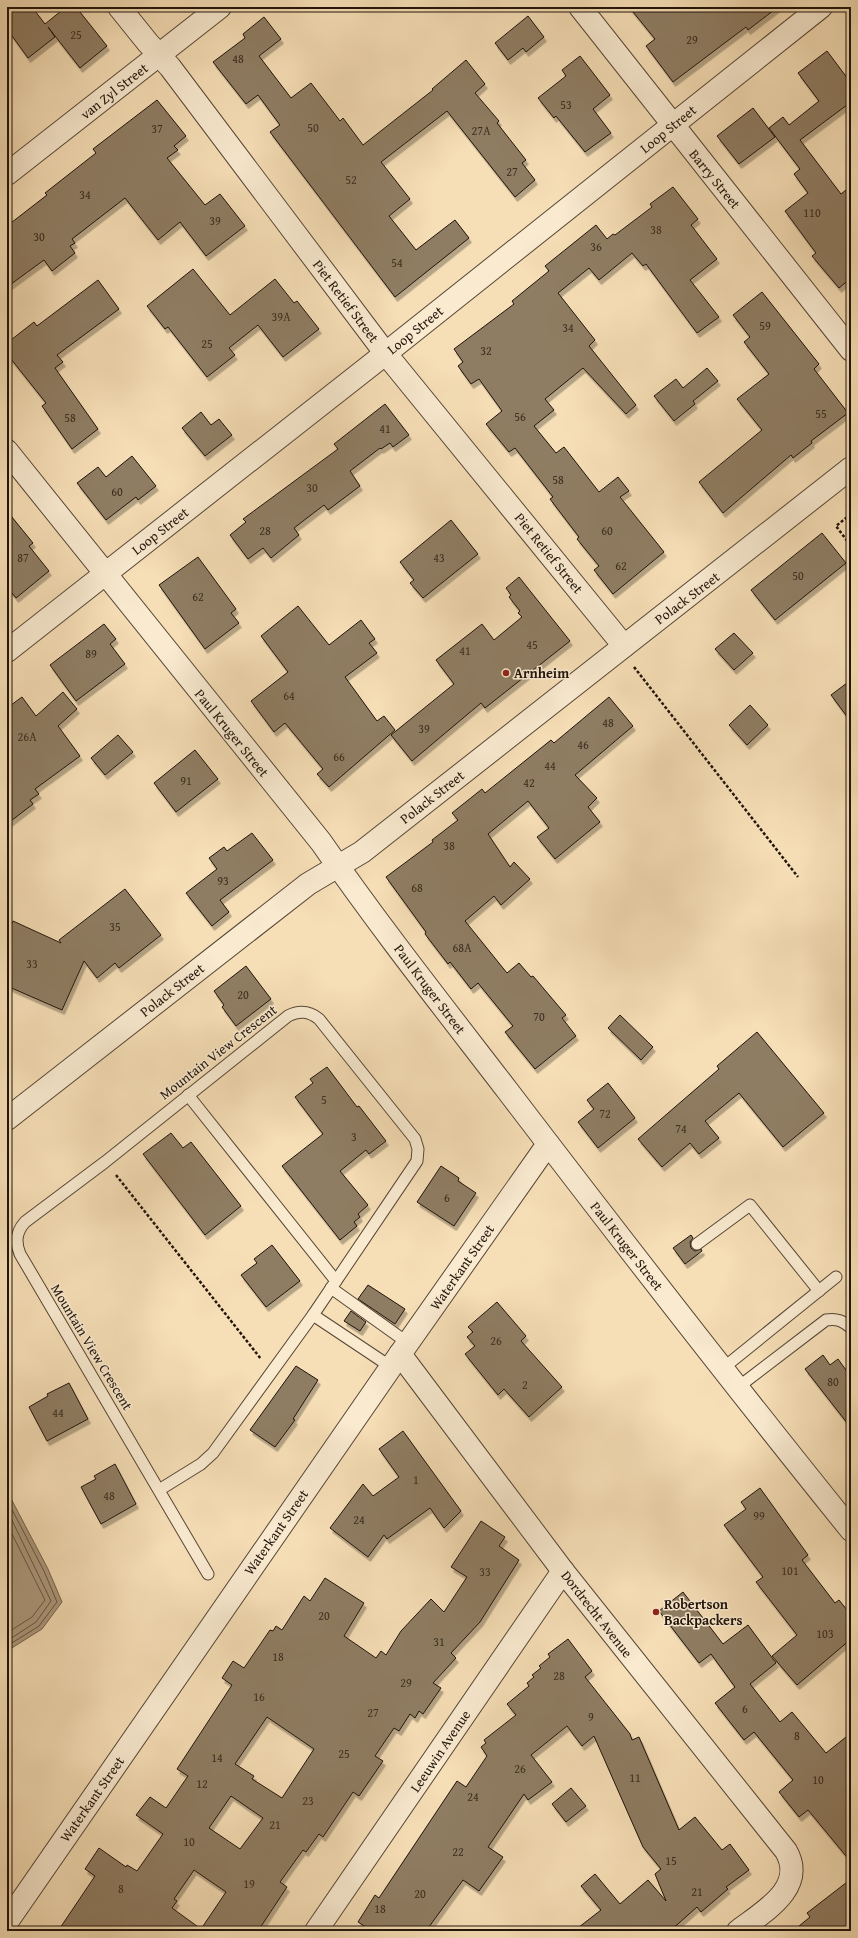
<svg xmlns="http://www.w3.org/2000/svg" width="858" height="1938" font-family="'Gentium Book Plus',serif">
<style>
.water{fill:#ad997c;stroke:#75644e}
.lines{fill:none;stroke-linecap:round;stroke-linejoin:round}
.shore{stroke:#665643;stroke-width:1}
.building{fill:#8f7d63;stroke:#20140a;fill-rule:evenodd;filter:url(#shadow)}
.service-casing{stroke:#564635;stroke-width:13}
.minor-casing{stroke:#564635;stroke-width:24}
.tertiary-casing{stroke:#564635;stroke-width:24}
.path{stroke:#20140a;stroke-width:2.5;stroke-dasharray:3 2;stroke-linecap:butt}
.service{stroke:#f9ead0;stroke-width:11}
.minor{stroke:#f9ead0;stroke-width:22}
.tertiary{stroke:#f9ead0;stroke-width:22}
.poi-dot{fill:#8f2418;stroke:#f9ead0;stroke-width:1.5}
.labels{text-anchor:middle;stroke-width:3;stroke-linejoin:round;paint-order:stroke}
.number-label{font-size:12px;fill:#3c2e20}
.street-label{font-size:14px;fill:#20140a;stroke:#f9ead0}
.poi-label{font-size:14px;font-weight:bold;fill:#20140a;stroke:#f9ead0;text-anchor:start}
</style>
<defs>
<filter id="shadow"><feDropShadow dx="2.5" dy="4.5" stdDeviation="0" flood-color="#0004"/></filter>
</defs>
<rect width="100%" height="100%" fill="#f6deb6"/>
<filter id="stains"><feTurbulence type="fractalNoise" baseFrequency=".005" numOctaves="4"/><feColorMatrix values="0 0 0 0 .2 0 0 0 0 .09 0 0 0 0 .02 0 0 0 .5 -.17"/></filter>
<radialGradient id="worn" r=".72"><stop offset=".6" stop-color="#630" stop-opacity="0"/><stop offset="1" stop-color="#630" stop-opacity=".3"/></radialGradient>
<polygon class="water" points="7,1491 48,1569 62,1602 42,1629 7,1651"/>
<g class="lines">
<g class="shore">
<polyline points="7,1500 44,1571 57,1602 39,1626 7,1646"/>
<polyline points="7,1510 51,1601 36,1622 7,1641"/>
<polyline points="7,1524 45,1600 32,1617 7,1633"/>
</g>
</g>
<g class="building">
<polygon points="7,7 32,7 45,24 66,7 76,7 107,46 80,68 48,27 55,37 28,58 7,29"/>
<polygon points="629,7 778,7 748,30 746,27 722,45 673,82 646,46 655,39"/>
<polygon points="528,16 544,37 526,52 523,48 508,60 495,43"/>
<polygon points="264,17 281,39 259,56 291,98 311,83 340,121 343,118 363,145 433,90 432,89 466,60 485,84 475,93 499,121 497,123 526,160 522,163 535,180 515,197 447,111 381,162 410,199 389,216 416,250 455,220 469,238 395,297 270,132 280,125 258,95 246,104 213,62 245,38 243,34"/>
<polygon points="827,51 851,83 851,102 800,140 841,194 851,186 851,278 839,288 812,256 816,253 785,211 808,193 794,174 800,169 769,128 783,117 789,125 819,101 798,73"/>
<polygon points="580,56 610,95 593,109 611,133 585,152 556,116 554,118 538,98 566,76 562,70"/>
<polygon points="157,100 186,136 174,146 178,150 167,158 205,205 220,194 245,226 206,256 180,222 158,240 125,198 72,239 75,243 70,246 75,253 52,271 44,260 7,287 7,226 47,195 45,193 96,153 93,149"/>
<polygon points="753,108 775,137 739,164 717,136"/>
<polygon points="673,187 698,219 691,225 717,259 690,280 719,317 697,333 646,264 643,266 632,253 599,280 589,268 558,293 595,340 589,346 636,405 626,414 583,368 545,399 554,410 534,426 556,453 564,447 599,492 618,477 629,491 620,497 664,552 613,594 594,570 599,566 577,539 579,537 550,499 553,497 515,448 509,452 486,424 502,411 479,379 471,384 458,366 463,362 454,349 514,304 512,301 549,271 545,266 596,225 607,239 613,234 615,235 652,207 650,204"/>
<polygon points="193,269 230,315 275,279 294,303 297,301 319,329 283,357 258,325 229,348 235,355 207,377 168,327 165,329 147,306"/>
<polygon points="98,280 119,309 57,355 63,362 55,368 98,429 72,449 42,406 46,403 7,354 7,343 34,322 37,326"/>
<polygon points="762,292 819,364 814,369 848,413 811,441 812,443 793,458 791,455 723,513 699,482 762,430 737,399 769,374 744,342 750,337 733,315"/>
<polygon points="707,368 718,381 693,401 695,404 674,421 654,396 676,379 683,388"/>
<polygon points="385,404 409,435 393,447 390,443 381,449 380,448 350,471 360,486 328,510 324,505 294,528 299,535 271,558 263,548 248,559 230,535 246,522 243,519 338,449 334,444"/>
<polygon points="201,412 211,425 219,419 232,435 205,456 182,428"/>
<polygon points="132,456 156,486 138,500 136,497 106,520 77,483 98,467 106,477"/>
<polygon points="7,511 33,543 29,546 49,571 16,598 7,587"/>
<polygon points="451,520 478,554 423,598 410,583 414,580 400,562"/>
<polygon points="822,533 846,563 775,620 751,590"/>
<polygon points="198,557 236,609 231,613 239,623 205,649 159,585"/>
<polygon points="519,577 570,641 485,708 481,703 412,761 391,735 454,684 436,660 482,624 494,640 522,617 518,613 520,611 509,597 511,595 506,588"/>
<polygon points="298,606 329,645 361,620 375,639 369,643 377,653 345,677 377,721 384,716 395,730 329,787 317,774 323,769 285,723 274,732 251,701 288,672 261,636"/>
<polygon points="104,624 116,639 110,644 125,664 76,701 50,665"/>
<polygon points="734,633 753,653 734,670 715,649"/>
<polygon points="851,680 851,722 831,695"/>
<polygon points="63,692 77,709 58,726 80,756 35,789 39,794 30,800 33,804 7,824 7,708 22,697 36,716"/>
<polygon points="609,697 633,726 575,775 597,798 588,807 600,822 555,859 537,837 549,828 528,801 488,834 510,867 514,862 530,879 501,905 494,896 465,921 507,973 519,963 531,977 533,976 566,1015 562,1018 576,1036 535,1069 505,1032 513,1026 478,983 471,989 450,962 448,964 425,934 426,932 386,877 433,842 432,840 458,820 452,813 482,789 485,793 551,740 554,743"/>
<polygon points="750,705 768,725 747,745 729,725"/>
<polygon points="118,735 133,752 105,775 91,758"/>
<polygon points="195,750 218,779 176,812 154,783"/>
<polygon points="252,833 273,860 220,900 229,912 212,926 186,893 217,869 209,858 224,847 227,851"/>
<polygon points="125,889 161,935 119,968 115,963 97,978 84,961 62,1010 7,986 7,934 13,921 61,943 59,940"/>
<polygon points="246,966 271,999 236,1026 222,1007 224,1005 214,991"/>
<polygon points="620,1015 653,1047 641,1060 608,1028"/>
<polygon points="757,1032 824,1113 783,1147 739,1093 705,1121 719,1138 699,1154 690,1143 662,1167 638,1139 719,1069 717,1066"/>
<polygon points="327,1067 357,1107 359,1106 386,1141 369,1154 366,1150 340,1171 368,1205 358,1214 360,1217 354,1222 357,1226 340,1240 282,1166 323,1134 295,1097 313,1083 310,1079"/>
<polygon points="608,1083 635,1118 598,1148 578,1122 594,1109 587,1100"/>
<polygon points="171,1133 183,1148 191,1142 241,1206 205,1235 143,1154"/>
<polygon points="441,1166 459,1178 458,1181 476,1193 454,1226 417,1202"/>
<polygon points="691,1235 693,1238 690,1242 691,1248 695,1251 701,1249 702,1251 685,1264 673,1248"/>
<polygon points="272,1245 300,1281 266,1307 241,1275 257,1263 254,1259"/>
<polygon points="368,1285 405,1309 395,1324 358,1299"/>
<polygon points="497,1302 526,1336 521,1341 562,1387 529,1417 504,1389 498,1395 465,1354 475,1346 467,1337 473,1332 468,1327"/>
<polygon points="351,1311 366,1322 360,1331 344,1321"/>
<polygon points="823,1355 830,1365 838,1359 851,1377 851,1428 805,1369"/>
<polygon points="296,1366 318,1380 293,1419 295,1420 275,1447 250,1430"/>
<polygon points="69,1383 88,1419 47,1441 29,1407 48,1396 47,1394"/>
<polygon points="403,1431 461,1511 444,1528 430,1508 387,1539 384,1535 368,1557 330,1528 363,1484 373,1496 399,1477 379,1449"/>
<polygon points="115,1464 136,1504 101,1524 81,1487 96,1479 94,1476"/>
<polygon points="760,1488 808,1555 802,1560 835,1603 839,1600 851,1615 851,1639 797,1685 772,1656 797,1635 756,1582 763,1577 724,1525 746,1509 741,1502"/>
<path d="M481,1521l24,16 -6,9 20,14 -39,62 -29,31 5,5 -23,25 8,5 -18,26 -4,-3 -4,7 -5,-4 -11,17 -5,-3 -19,28 8,5 -24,35 -6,-4 -30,45 -4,-3 -13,18 -3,-2 -23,32 7,5 -29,44h-200l37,-55 -10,-7 14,-21 27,19 1,-2 10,6 26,-37 -27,-19 14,-18 16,11 22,-32 -11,-7 55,-84 -10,-7 11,-17 11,7 26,-38 3,1 3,-5 6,4 22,-34 6,5 15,-23 39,25 -20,33 32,22 5,-7 5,4 15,-24 30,-32 13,13 23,-35 -16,-10zM267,1717l47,32 -32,49 -30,-19 2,-3 -19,-12zM231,1796l32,22 -23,31 -31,-21zM194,1870l32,22 -25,37 -29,-21 5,-7 -3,-2z"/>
<polygon points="683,1592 723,1644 748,1625 776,1663 750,1684 780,1722 792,1712 826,1753 851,1733 851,1862 808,1810 799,1817 779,1792 793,1780 754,1732 744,1740 715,1703 735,1687 711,1654 699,1663 659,1611"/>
<polygon points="568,1639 592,1671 585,1677 630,1734 632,1740 639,1737 679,1830 695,1817 722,1850 730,1844 749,1870 726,1887 728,1889 701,1912 697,1907 670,1931 574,1931 601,1910 581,1886 595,1874 620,1904 648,1880 666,1901 655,1874 661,1869 643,1847 594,1736 582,1746 567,1726 531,1755 552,1782 528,1800 524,1794 488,1847 503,1857 479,1891 463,1880 426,1931 372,1931 358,1922 375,1895 379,1898 457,1781 466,1787 487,1756 481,1747 486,1743 484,1740 516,1715 507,1704 529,1686 527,1683 534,1677 532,1675 541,1668 539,1666 550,1657 548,1654"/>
<polygon points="571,1788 586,1806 566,1822 552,1804"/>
<polygon points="851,1879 851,1924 842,1931 793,1931 810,1917 807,1913"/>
</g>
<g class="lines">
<g class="service-casing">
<g id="service">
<polyline points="188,1095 336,1281"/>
<polyline points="697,1244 750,1205 819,1291"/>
<polyline points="331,1288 408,1343"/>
<polyline points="313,1315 391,1367"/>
<polyline points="722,1369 836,1277"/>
<path d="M737,1388l89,-68c11,-2 17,1 25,8"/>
<path d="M159,1490l42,-26 12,-11 100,-138 104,-154 1,-12 -3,-10 -96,-120c-10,-8 -19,-9 -31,-3l-183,146 -80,60c-9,10 -10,20 -5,32l188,320"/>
</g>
</g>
<g class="minor-casing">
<g id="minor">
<polyline points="119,7 148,43 170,67 386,354 624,646"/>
<polyline points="580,7 851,350"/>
<polyline points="7,174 220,7"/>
<polyline points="7,651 371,365 821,7"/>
<polyline points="7,1119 308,884 362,852 851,468"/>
<path d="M400,1354l163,217 223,280c21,37 -23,61 -48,80"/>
<polyline points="7,1922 391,1367 548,1144"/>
<polyline points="316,1931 563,1571"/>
</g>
</g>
<g class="tertiary-casing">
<path id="tertiary" d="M7,451l314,391c59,85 123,166 186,248 113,148 227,295 344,440"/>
</g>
<g class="path">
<polyline points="851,514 836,526 851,546"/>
<polyline points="634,667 798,877"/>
<polyline points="116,1175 261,1359"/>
</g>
<use href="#service" class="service"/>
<use href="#minor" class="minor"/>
<use href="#tertiary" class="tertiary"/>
</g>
<g class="poi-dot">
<circle cx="506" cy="673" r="4"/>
<circle cx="656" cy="1612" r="4"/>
</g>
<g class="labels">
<g class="number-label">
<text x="76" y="39">25</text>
<text x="692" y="44">29</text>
<text x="238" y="63">48</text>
<text x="566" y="109">53</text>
<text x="313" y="132">50</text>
<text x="157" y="133">37</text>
<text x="481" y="135">27A</text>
<text x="512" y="176">27</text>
<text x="351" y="184">52</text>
<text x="85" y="199">34</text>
<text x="812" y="217">110</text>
<text x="215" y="225">39</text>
<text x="656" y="234">38</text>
<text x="39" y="241">30</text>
<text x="596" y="251">36</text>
<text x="397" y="267">54</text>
<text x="281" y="321">39A</text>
<text x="765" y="330">59</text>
<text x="568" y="332">34</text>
<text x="207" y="348">25</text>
<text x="486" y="355">32</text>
<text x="821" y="418">55</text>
<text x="520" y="421">56</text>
<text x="70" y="422">58</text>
<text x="385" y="433">41</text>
<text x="558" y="484">58</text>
<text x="312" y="492">30</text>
<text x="117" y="496">60</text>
<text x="265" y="535">28</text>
<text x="607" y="535">60</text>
<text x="23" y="562">87</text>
<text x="439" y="562">43</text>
<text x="621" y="570">62</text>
<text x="798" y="580">50</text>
<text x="198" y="601">62</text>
<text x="532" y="649">45</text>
<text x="465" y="655">41</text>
<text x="91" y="658">89</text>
<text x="289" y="700">64</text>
<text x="608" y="727">48</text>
<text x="424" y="733">39</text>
<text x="27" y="741">26A</text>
<text x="583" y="749">46</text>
<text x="339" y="761">66</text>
<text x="550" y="770">44</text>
<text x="186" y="785">91</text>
<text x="529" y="787">42</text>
<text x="449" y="850">38</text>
<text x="223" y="885">93</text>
<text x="417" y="892">68</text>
<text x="115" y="931">35</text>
<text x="462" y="952">68A</text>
<text x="32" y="968">33</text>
<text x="243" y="999">20</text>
<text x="539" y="1021">70</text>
<text x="324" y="1104">5</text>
<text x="605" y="1118">72</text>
<text x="681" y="1133">74</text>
<text x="354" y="1141">3</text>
<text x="447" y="1202">6</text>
<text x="496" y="1345">26</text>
<text x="833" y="1386">80</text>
<text x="525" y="1389">2</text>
<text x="58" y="1417">44</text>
<text x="416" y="1484">1</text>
<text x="109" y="1500">48</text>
<text x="759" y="1520">99</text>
<text x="359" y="1524">24</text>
<text x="790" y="1575">101</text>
<text x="485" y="1576">33</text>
<text x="324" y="1620">20</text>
<text x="825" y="1638">103</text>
<text x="439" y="1646">31</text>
<text x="278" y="1661">18</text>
<text x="559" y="1680">28</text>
<text x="406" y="1687">29</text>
<text x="259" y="1701">16</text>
<text x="745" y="1713">6</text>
<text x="373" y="1717">27</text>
<text x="591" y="1721">9</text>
<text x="797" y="1740">8</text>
<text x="344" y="1758">25</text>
<text x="217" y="1762">14</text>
<text x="520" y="1773">26</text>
<text x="635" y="1782">11</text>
<text x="818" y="1784">10</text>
<text x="202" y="1788">12</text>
<text x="473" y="1801">24</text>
<text x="308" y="1805">23</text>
<text x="275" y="1829">21</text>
<text x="189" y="1846">10</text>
<text x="458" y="1856">22</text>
<text x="671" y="1865">15</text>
<text x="249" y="1888">19</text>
<text x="121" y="1893">8</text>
<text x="697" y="1896">21</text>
<text x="420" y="1898">20</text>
<text x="380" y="1913">18</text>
</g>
<g class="street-label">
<text transform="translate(114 91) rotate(-38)" y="5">van Zyl Street</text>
<text transform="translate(668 129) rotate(-39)" y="5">Loop Street</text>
<text transform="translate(715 179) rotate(51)" y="5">Barry Street</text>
<text transform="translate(346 301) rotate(53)" y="5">Piet Retief Street</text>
<text transform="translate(415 330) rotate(-39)" y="5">Loop Street</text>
<text transform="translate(160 531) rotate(-38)" y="5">Loop Street</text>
<text transform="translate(549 553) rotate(51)" y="5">Piet Retief Street</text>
<text transform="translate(687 598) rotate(-37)" y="5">Polack Street</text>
<text transform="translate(232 733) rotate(51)" y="5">Paul Kruger Street</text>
<text transform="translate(432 797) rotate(-38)" y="5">Polack Street</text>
<text transform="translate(430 989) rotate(53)" y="5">Paul Kruger Street</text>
<text transform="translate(172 990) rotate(-38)" y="5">Polack Street</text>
<text transform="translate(218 1052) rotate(-38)" y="5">Mountain View Crescent</text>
<text transform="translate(627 1246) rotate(52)" y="5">Paul Kruger Street</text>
<text transform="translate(462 1267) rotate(-55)" y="5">Waterkant Street</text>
<text transform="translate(92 1347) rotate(59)" y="5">Mountain View Crescent</text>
<text transform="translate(276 1532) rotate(-55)" y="5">Waterkant Street</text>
<text transform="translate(597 1614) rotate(52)" y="5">Dordrecht Avenue</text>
<text transform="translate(440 1751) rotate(-56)" y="5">Leeuwin Avenue</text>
<text transform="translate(92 1799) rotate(-55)" y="5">Waterkant Street</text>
</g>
<g class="poi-label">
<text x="514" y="678">Arnheim</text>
<text x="664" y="1609">Robertson<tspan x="664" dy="16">Backpackers</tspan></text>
</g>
</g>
<rect width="858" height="1938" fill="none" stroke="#f6deb6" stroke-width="24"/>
<rect x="8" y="8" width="842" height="1922" fill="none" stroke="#20140a" stroke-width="2"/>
<rect x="12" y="12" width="834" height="1914" fill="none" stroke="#20140a"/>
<rect width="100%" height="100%" filter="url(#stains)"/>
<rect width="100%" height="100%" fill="url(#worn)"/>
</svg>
